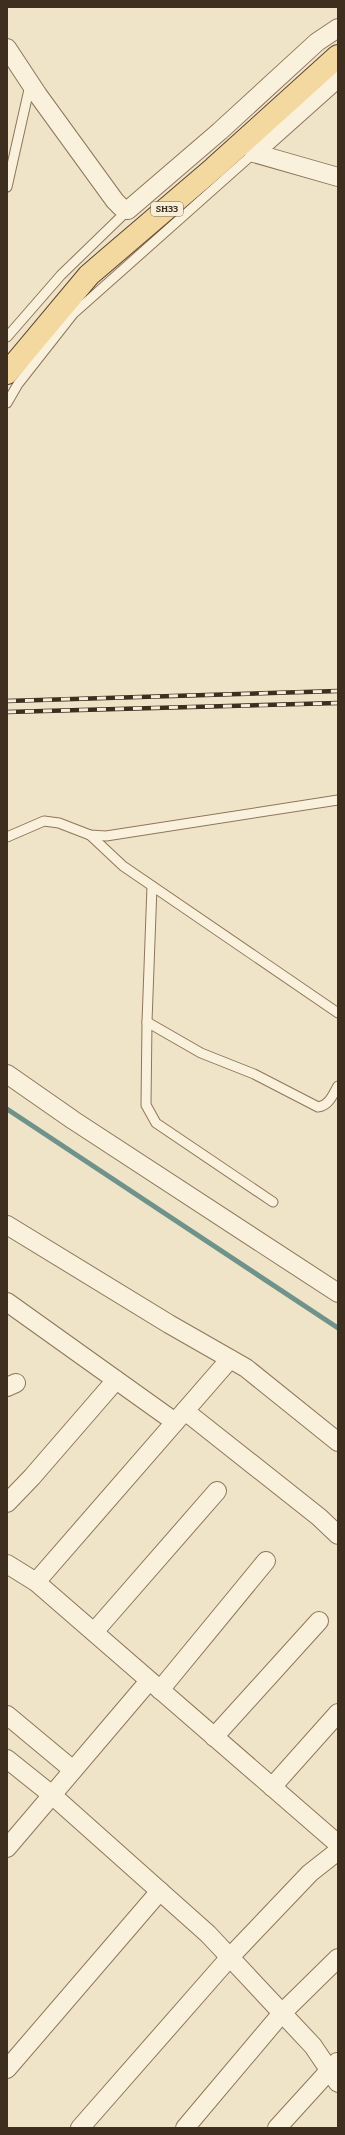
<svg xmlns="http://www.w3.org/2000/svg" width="345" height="2135" font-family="Bitter,serif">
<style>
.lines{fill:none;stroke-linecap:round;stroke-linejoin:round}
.stream{stroke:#6f938a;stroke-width:5}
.service-casing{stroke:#8d765c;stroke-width:11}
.minor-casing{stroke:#8d765c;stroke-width:20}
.primary-casing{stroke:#5b4430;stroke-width:24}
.service{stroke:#faf1dc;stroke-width:9}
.minor{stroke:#faf1dc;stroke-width:18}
.primary{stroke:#f3d9a0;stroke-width:22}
.rail-casing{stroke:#3d2e20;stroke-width:4.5}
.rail{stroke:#f7eed8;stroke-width:3;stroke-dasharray:9;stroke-linecap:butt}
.labels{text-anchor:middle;stroke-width:3;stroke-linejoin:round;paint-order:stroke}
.shield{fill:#f7eed8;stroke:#756857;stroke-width:1}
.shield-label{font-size:9px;font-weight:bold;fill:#3d2e20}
</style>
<rect width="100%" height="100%" fill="#f0e4c8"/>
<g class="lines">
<polyline class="stream" points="7,1109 338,1328"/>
<g class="service-casing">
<g id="service">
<polyline points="7,187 30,85"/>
<polyline points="7,337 61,275 128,210"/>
<polyline points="7,403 18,384 73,314 254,153"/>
<polyline points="90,835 123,866 338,1013"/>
<polyline points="7,837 44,821 59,823 90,835 106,836 338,800"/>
<polyline points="152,886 147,1022 146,1105 156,1123 273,1202"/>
<path d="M147,1022l54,31 53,21 64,33c11,-1 15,-13 20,-21"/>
</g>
</g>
<g class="minor-casing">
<g id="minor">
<polyline points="7,48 38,95 115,201 122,208 128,210 220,131 317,42 338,28"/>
<polyline points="338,78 254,153 338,177"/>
<polyline points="7,1074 73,1120 338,1293"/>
<polyline points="7,1225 169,1324 246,1368 338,1442"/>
<polyline points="7,1302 175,1422"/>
<polyline points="7,1387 16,1383"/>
<polyline points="185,1411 319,1517 338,1535"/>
<polyline points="7,1503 32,1477 116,1380"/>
<polyline points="7,1564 36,1582 338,1844"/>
<polyline points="36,1582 230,1359"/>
<polyline points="94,1632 217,1491"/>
<polyline points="160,1690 266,1561"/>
<polyline points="7,1715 73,1770"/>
<polyline points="214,1737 319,1621"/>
<polyline points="7,1759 52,1795 208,1934 313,2046 338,2083"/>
<polyline points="272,1787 338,1713"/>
<polyline points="7,1848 149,1681"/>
<polyline points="7,2069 160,1891"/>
<polyline points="80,2128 230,1957 310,1873 338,1851"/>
<polyline points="185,2128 282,2013 338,1958"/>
<polyline points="277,2128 337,2062"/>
</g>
</g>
<g class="primary-casing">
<polyline id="primary" points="7,373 89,275 214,168 338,56"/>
</g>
<use href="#service" class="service"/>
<use href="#minor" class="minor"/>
<use href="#primary" class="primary"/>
<g class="rail-casing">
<g id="rail">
<polyline points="7,701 338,691"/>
<polyline points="7,712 338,703"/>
</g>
</g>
<use href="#rail" class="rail"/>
</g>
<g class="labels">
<rect class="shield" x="151" y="202" width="32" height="14" rx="3"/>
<g class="shield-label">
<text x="167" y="212">SH33</text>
</g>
</g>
<rect width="345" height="2135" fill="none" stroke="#3d2e20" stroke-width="16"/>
</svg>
